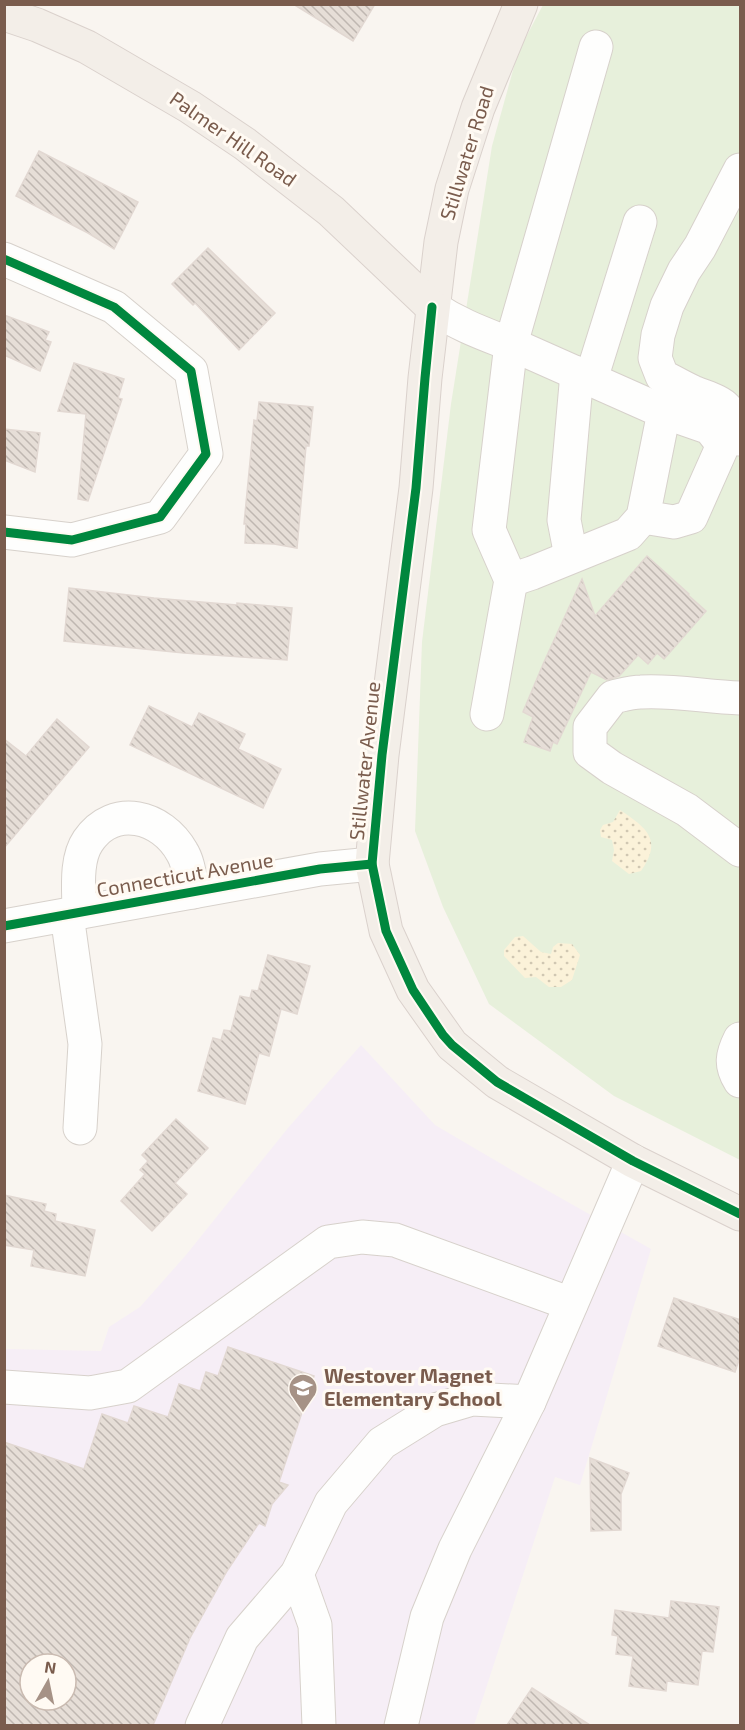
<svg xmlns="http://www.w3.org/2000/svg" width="745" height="1730" font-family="'Exo 2',sans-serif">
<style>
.education{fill:#f6eef6;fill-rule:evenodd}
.grass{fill:#e7f0db}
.sand{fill:url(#sand-dots)}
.building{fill:url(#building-back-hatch);stroke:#e2d8d2;stroke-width:1.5;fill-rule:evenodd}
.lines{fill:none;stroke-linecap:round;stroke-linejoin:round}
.minor-casing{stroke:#d7d1cb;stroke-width:35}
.major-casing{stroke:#dad1cc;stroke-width:35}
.minor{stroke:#fefefd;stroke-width:33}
.major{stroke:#f3eee8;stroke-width:33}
.cycleway-casing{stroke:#fffaf3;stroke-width:13}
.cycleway{stroke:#00873e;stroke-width:9}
.labels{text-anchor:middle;stroke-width:6;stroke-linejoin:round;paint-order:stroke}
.street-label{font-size:20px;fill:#7a5c4d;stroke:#fffaf3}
.poi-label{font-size:20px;font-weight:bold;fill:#7a5c4d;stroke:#fffaf3;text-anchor:start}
</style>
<defs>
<pattern id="sand-dots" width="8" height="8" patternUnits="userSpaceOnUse" patternTransform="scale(1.5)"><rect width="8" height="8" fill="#fbf2d9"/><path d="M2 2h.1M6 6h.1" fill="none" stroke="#d0c7b2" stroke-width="1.8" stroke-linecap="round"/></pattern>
<pattern id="building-back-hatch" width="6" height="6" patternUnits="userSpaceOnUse" patternTransform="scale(1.5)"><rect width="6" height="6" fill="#e6ded7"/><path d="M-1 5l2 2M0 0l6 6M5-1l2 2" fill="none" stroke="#bfb7b1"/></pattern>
</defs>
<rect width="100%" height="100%" fill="#f9f5f0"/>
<path class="education" d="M361,1045l74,80 85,50 131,74 -71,236 -25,-8 -81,248 -469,1v-377l96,2 8,-24 31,-20 46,-52 102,-127zM30,1664h36v36h-36z"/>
<polygon class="grass" points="543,5 740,5 740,1160 614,1096 489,1004 443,907 415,831 422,642 451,404 492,146 518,52"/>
<g class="sand">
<path d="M620,810c27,18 43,30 21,61l-12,3 -17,-13 2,-11 -2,-10 -11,-3 -1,-7 3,-5 10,-3z"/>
<polygon points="523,936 541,952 551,954 553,947 558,943 572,944 580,955 572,980 561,987 549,987 536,977 525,978 504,956 504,950 515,937"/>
</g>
<g class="building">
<polygon points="293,4 375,4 353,41"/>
<polygon points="39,151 138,202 114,249 88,233 16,196"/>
<polygon points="208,248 275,313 239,350 195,303 193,305 172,284"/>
<polygon points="4,315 49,332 45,340 51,342 40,371 4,355"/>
<polygon points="74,363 124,379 118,398 122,399 88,501 78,499 86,414 58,411"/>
<polygon points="259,402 313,407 309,446 306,446 297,548 274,544 245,543 246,524 244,524 254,420 257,421"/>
<polygon points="4,429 40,433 35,472 4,460"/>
<polygon points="647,556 689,594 688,595 706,611 664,659 657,653 648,664 638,655 619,676 607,680 591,672 557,744 553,742 550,751 524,742 533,717 523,712 544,662 582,579 595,616"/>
<polygon points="69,588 154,598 237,605 237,603 292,608 287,660 184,653 64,641"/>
<polygon points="149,706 192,727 199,713 245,734 238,749 281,769 263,808 130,745"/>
<polygon points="57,719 89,747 4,848 4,739 26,756"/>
<polygon points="268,955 310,966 297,1014 281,1009 269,1056 259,1053 245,1104 198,1091 213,1038 221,1040 224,1030 231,1031 240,996 250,998 252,990 258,991"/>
<polygon points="176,1119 208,1148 175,1183 187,1194 152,1231 121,1201 145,1174 140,1170 148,1161 142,1155"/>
<polygon points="4,1195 46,1204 44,1211 56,1214 55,1221 95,1230 85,1276 31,1266 34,1250 4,1245"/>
<polygon points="674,1298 741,1320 741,1354 735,1372 658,1346"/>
<path d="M228,1347l86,29 -35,106 9,3 -16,19 -7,22 -6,-3 -32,48 -37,67 -37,87h-149v-283l80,27 18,-55 26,9 6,-17 34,11 11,-33 21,7 6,-19 12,4zM30,1664h36v36h-36z"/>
<polygon points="590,1458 629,1473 621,1494 621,1530 591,1531"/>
<polygon points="671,1601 719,1607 713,1652 702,1651 698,1685 667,1681 666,1691 629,1686 633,1656 616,1654 618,1636 612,1635 615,1610 669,1618"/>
<polygon points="532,1688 590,1725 507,1725"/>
</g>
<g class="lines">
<g class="minor-casing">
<g id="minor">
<path d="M740,170l-40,77 -16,24 -17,35 -9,29 -3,23 7,18c10,5 20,11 31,16 27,11 41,11 41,45l6,2"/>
<polyline points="4,259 114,307 191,371 206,454 160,517 72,540 4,532"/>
<path d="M432,307c30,20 56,28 88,41 48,21 96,43 144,64l-21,105 -15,17 -96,39 -21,7"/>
<polyline points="591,379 640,222"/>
<polyline points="643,517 674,522 691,517 723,445 710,428 664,412"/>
<polyline points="571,556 564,520 577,373"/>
<path d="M740,698c-33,-1 -66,-8 -99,-6 -9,0 -19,3 -28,5l-23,30v25l22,16 75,42 53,40"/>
<polyline points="487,714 511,580 489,530 511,344 596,47"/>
<path d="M79,913c0,-22 -4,-53 9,-72 26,-38 74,-25 94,11 7,11 8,28 11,40"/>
<polyline points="67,915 85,1044 80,1128"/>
<polyline points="4,926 320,869 372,864"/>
<path d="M740,1039c-8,16 -10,26 0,42"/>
<polyline points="4,1387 90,1393 128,1386 328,1242 362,1237 395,1240 571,1304"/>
<polyline points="297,1574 315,1625 319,1726"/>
<polyline points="202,1726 242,1638 297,1574 331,1503 382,1443 435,1410 472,1399 529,1402"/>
<polyline points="401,1726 427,1617 455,1549 529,1402 633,1161"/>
</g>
</g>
<g class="major-casing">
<g id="major">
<polyline points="521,4 478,108 452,189 441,242 425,378 416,488 382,755 372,864 386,931 413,990 452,1045 497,1082 633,1161 740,1214"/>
<polyline points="4,14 37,25 87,47 190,107 245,144 331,211 432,307"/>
</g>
</g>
<use href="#minor" class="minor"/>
<use href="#major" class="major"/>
<g class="cycleway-casing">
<g id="cycleway">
<polyline points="4,259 114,307 191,371 206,454 160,517 72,540 4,532"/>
<polyline points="432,307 425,378 416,488 382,755 372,864 386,931 413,990 443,1035 452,1045 497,1082 633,1161 740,1214"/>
<polyline points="4,926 320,869 372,864"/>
</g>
</g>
<use href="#cycleway" class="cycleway"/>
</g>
<defs>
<g id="school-pin" transform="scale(1.5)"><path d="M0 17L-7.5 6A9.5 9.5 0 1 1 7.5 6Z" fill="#a69286" stroke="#fffaf3"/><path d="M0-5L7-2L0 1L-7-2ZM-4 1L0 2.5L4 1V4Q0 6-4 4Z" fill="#fff"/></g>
</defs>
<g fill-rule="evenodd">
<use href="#school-pin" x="303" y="1388"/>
</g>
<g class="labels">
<g class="street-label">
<text transform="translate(233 139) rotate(35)" y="7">Palmer Hill Road</text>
<text transform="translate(467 153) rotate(-73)" y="7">Stillwater Road</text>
<text transform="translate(365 761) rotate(-84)" y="7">Stillwater Avenue</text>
<text transform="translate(185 875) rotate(-10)" y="7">Connecticut Avenue</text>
</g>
<g class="poi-label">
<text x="324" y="1383">Westover Magnet<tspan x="324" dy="23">Elementary School</tspan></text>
</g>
</g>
<rect width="745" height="1730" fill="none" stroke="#7a5c4d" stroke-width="12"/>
<g transform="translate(48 1682) rotate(9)"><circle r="28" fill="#fffaf3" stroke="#cabbb1" stroke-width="1.5"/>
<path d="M0-4.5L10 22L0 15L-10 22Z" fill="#a69286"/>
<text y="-9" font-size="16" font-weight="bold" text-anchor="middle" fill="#7a5c4d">N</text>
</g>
</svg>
